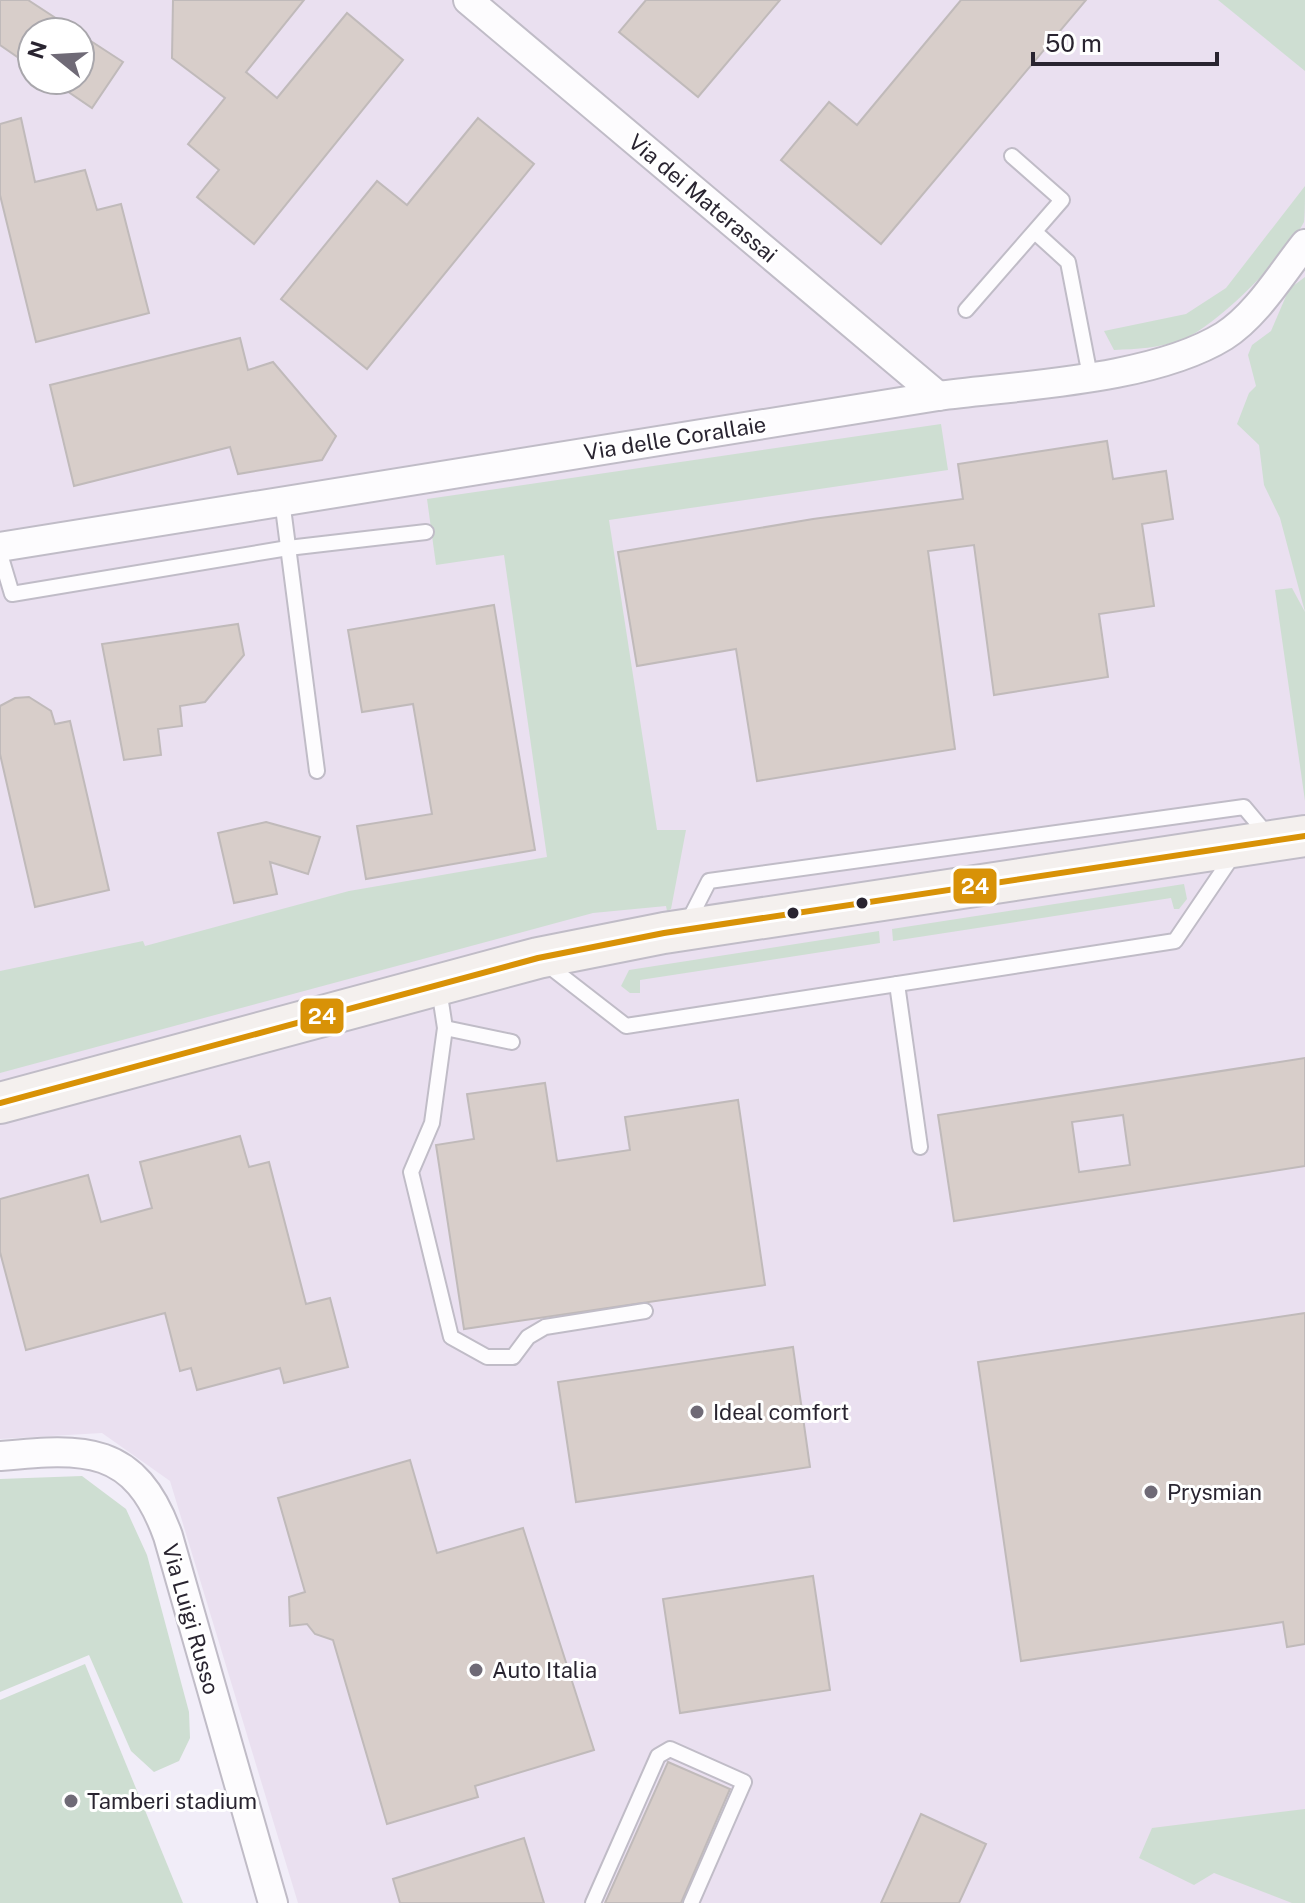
<svg xmlns="http://www.w3.org/2000/svg" width="1305" height="1903" font-family="'Public Sans',sans-serif">
<style>
.industrial{fill:#eae0f0;fill-rule:evenodd}
.green{fill:#ceded2}
.building{fill:#d8ceca;stroke:#c0baba;stroke-width:2;fill-rule:evenodd}
.lines{fill:none;stroke-linecap:round;stroke-linejoin:round}
.lane-casing{stroke:#c0bcc7;stroke-width:18}
.street-casing{stroke:#c0bcc7;stroke-width:32}
.secondary-casing{stroke:#c0bcc7;stroke-width:44}
.lane{stroke:#fdfcfe;stroke-width:14}
.street{stroke:#fdfcfe;stroke-width:28}
.secondary{stroke:#f4f0ee;stroke-width:40}
.bus-1-casing{stroke:#fff;stroke-width:12}
.bus-1{stroke:#d89207;stroke-width:6}
.bus-dot{fill:#292430;stroke:#fff;stroke-width:3}
.poi-dot{fill:#6f6a76;stroke:#fff;stroke-width:3}
.labels{text-anchor:middle;stroke-width:6;stroke-linejoin:round;paint-order:stroke}
.street-label{font-size:22px;fill:#292430;stroke:#fff}
.poi-label{font-size:22px;fill:#292430;stroke:#fff;text-anchor:start}
.line-badge{stroke:#fff;stroke-width:3}
.badge-label{font-size:22px;text-anchor:middle;font-weight:bold;fill:#fff}
</style>
<rect width="100%" height="100%" fill="#f1edf8"/>
<path class="industrial" d="M0,0h1305v1903h-1007l-128,-422 -68,-48 -102,6zM32,32h48v48h-48z"/>
<g class="green">
<polygon points="1218,0 1305,0 1305,71"/>
<path d="M1305,186c0,10 0,27 -1,36 -17,33 -89,106 -123,118 -22,8 -44,9 -67,10l-10,-19 82,-17 40,-26z"/>
<polygon points="1305,277 1305,801 1275,590 1292,588 1305,612 1280,518 1264,485 1259,445 1237,424 1249,393 1256,386 1248,355 1252,345 1271,331 1289,289"/>
<polygon points="941,424 948,470 609,520 657,830 686,830 671,909 667,911 666,906 593,913 0,1073 0,971 143,941 145,946 349,891 547,857 504,555 436,565 427,499"/>
<polygon points="1184,884 1187,899 1179,909 1174,909 1171,898 893,941 892,929"/>
<polygon points="879,931 880,943 640,980 640,993 630,993 621,986 629,970"/>
<polygon points="82,1476 126,1509 147,1555 189,1712 190,1738 179,1761 154,1772 131,1751 89,1655 0,1692 0,1479"/>
<polygon points="85,1664 183,1903 0,1903 0,1700"/>
<polygon points="1305,1809 1305,1903 1292,1903 1214,1873 1194,1885 1139,1858 1152,1828"/>
</g>
<g class="building">
<polygon points="0,0 28,0 77,32 32,32 32,67 0,45"/>
<polygon points="173,0 304,0 246,72 277,98 347,13 403,60 254,244 197,197 219,170 188,144 225,98 172,58"/>
<polygon points="646,0 780,0 698,97 619,32"/>
<polygon points="961,0 1086,0 881,244 781,160 829,102 857,125"/>
<polygon points="80,34 123,62 92,108 51,80 80,80"/>
<polygon points="21,118 35,182 85,170 97,210 121,204 149,313 36,342 0,195 0,124"/>
<polygon points="478,118 534,164 367,369 281,299 377,181 407,205"/>
<polygon points="240,338 248,370 273,362 336,436 322,460 238,474 230,447 74,486 50,385"/>
<polygon points="1107,441 1113,479 1166,471 1173,519 1142,524 1154,606 1099,614 1108,677 994,695 974,545 928,551 955,749 757,781 736,649 637,666 618,552 813,519 963,499 958,464"/>
<polygon points="494,605 535,850 366,879 357,826 432,814 413,704 362,712 348,630"/>
<polygon points="238,624 244,655 205,702 180,706 182,726 158,729 161,755 124,760 102,644"/>
<polygon points="29,697 51,711 55,724 70,721 109,890 35,907 0,754 0,706 15,698"/>
<polygon points="266,822 320,837 308,874 270,862 277,894 234,903 218,833"/>
<path d="M1305,1058v108l-351,55 -16,-106zM1123,1115l7,50 -51,7 -7,-50z"/>
<polygon points="545,1083 557,1161 630,1150 625,1117 738,1100 765,1285 464,1329 436,1145 474,1139 467,1094"/>
<polygon points="240,1136 249,1167 269,1162 306,1304 330,1298 348,1367 284,1383 280,1368 197,1390 191,1368 180,1371 165,1313 26,1350 0,1252 0,1199 88,1175 101,1222 152,1208 140,1162"/>
<polygon points="1305,1313 1305,1644 1287,1647 1283,1622 1021,1661 978,1362"/>
<polygon points="793,1347 810,1467 576,1502 558,1382"/>
<polygon points="410,1460 437,1553 523,1528 594,1750 475,1786 478,1797 387,1824 333,1640 315,1634 307,1624 290,1626 289,1597 305,1592 278,1498"/>
<polygon points="813,1576 830,1690 680,1713 663,1599"/>
<polygon points="668,1762 730,1789 681,1903 605,1903"/>
<polygon points="921,1814 986,1844 959,1903 881,1903"/>
<polygon points="524,1838 544,1903 400,1903 393,1879"/>
</g>
<g class="lines">
<g class="lane-casing">
<g id="lane">
<polyline points="1035,232 1068,262 1090,376"/>
<polyline points="966,310 1062,200 1012,156"/>
<polyline points="282,500 317,771"/>
<polyline points="0,554 12,594 288,548 426,532"/>
<polyline points="688,922 709,881 1244,807 1270,838"/>
<polyline points="545,963 626,1026 1175,941 1234,854"/>
<polyline points="897,984 920,1147"/>
<polyline points="439,989 445,1028 432,1123 411,1172 451,1337 487,1357 513,1357 528,1337 545,1327 645,1311"/>
<polyline points="445,1028 512,1042"/>
<polyline points="593,1903 658,1756 670,1749 744,1782 691,1903"/>
</g>
</g>
<g class="street-casing">
<g id="street">
<polyline points="468,0 938,396"/>
<path d="M0,547l938,-151c84,-11 215,-16 286,-60 33,-21 57,-62 81,-92"/>
<path d="M0,1456c84,-8 135,-12 168,80l105,367"/>
</g>
</g>
<g class="secondary-casing">
<polyline id="secondary" points="0,1103 538,958 664,933 1305,836"/>
</g>
<use href="#lane" class="lane"/>
<use href="#street" class="street"/>
<use href="#secondary" class="secondary"/>
<g class="bus-1-casing">
<polyline id="bus-1" points="0,1103 538,958 664,933 1305,836"/>
</g>
<use href="#bus-1" class="bus-1"/>
</g>
<g class="bus-dot">
<circle cx="862" cy="903" r="7"/>
<circle cx="793" cy="913" r="7"/>
</g>
<g class="poi-dot">
<circle cx="697" cy="1412" r="8"/>
<circle cx="1151" cy="1492" r="8"/>
<circle cx="476" cy="1670" r="8"/>
<circle cx="71" cy="1801" r="8"/>
</g>
<g class="labels">
<g class="street-label">
<text transform="translate(703 198) rotate(40)" y="8">Via dei Materassai</text>
<text transform="translate(675 438) rotate(-9)" y="8">Via delle Corallaie</text>
<text transform="translate(191 1619) rotate(74)" y="8">Via Luigi Russo</text>
</g>
<g class="poi-label">
<text x="713" y="1420">Ideal comfort</text>
<text x="1167" y="1500">Prysmian</text>
<text x="492" y="1678">Auto Italia</text>
<text x="87" y="1809">Tamberi stadium</text>
</g>
</g>
<g class="line-badge">
<rect x="952" y="867" width="46" height="38" rx="8" fill="#d89207"/>
<rect x="299" y="997" width="46" height="38" rx="8" fill="#d89207"/>
</g>
<g class="badge-label">
<text x="975" y="894">24</text>
<text x="322" y="1024">24</text>
</g>
<g transform="translate(56 56) rotate(288)"><circle r="38" fill="#ffffff" stroke="#a9a7ac" stroke-width="2"/>
<path d="M0-6L14 30L0 20L-14 30Z" fill="#6f6a76"/>
<text y="-12" font-size="22" font-weight="bold" text-anchor="middle" fill="#292430">N</text>
</g>
<path d="M1033 52v12h184v-12" fill="none" stroke="#292430" stroke-width="4"/>
<text x="1045" y="52" font-size="24" fill="#292430" stroke="#ffffff" stroke-width="6" paint-order="stroke">50 m</text>
</svg>
